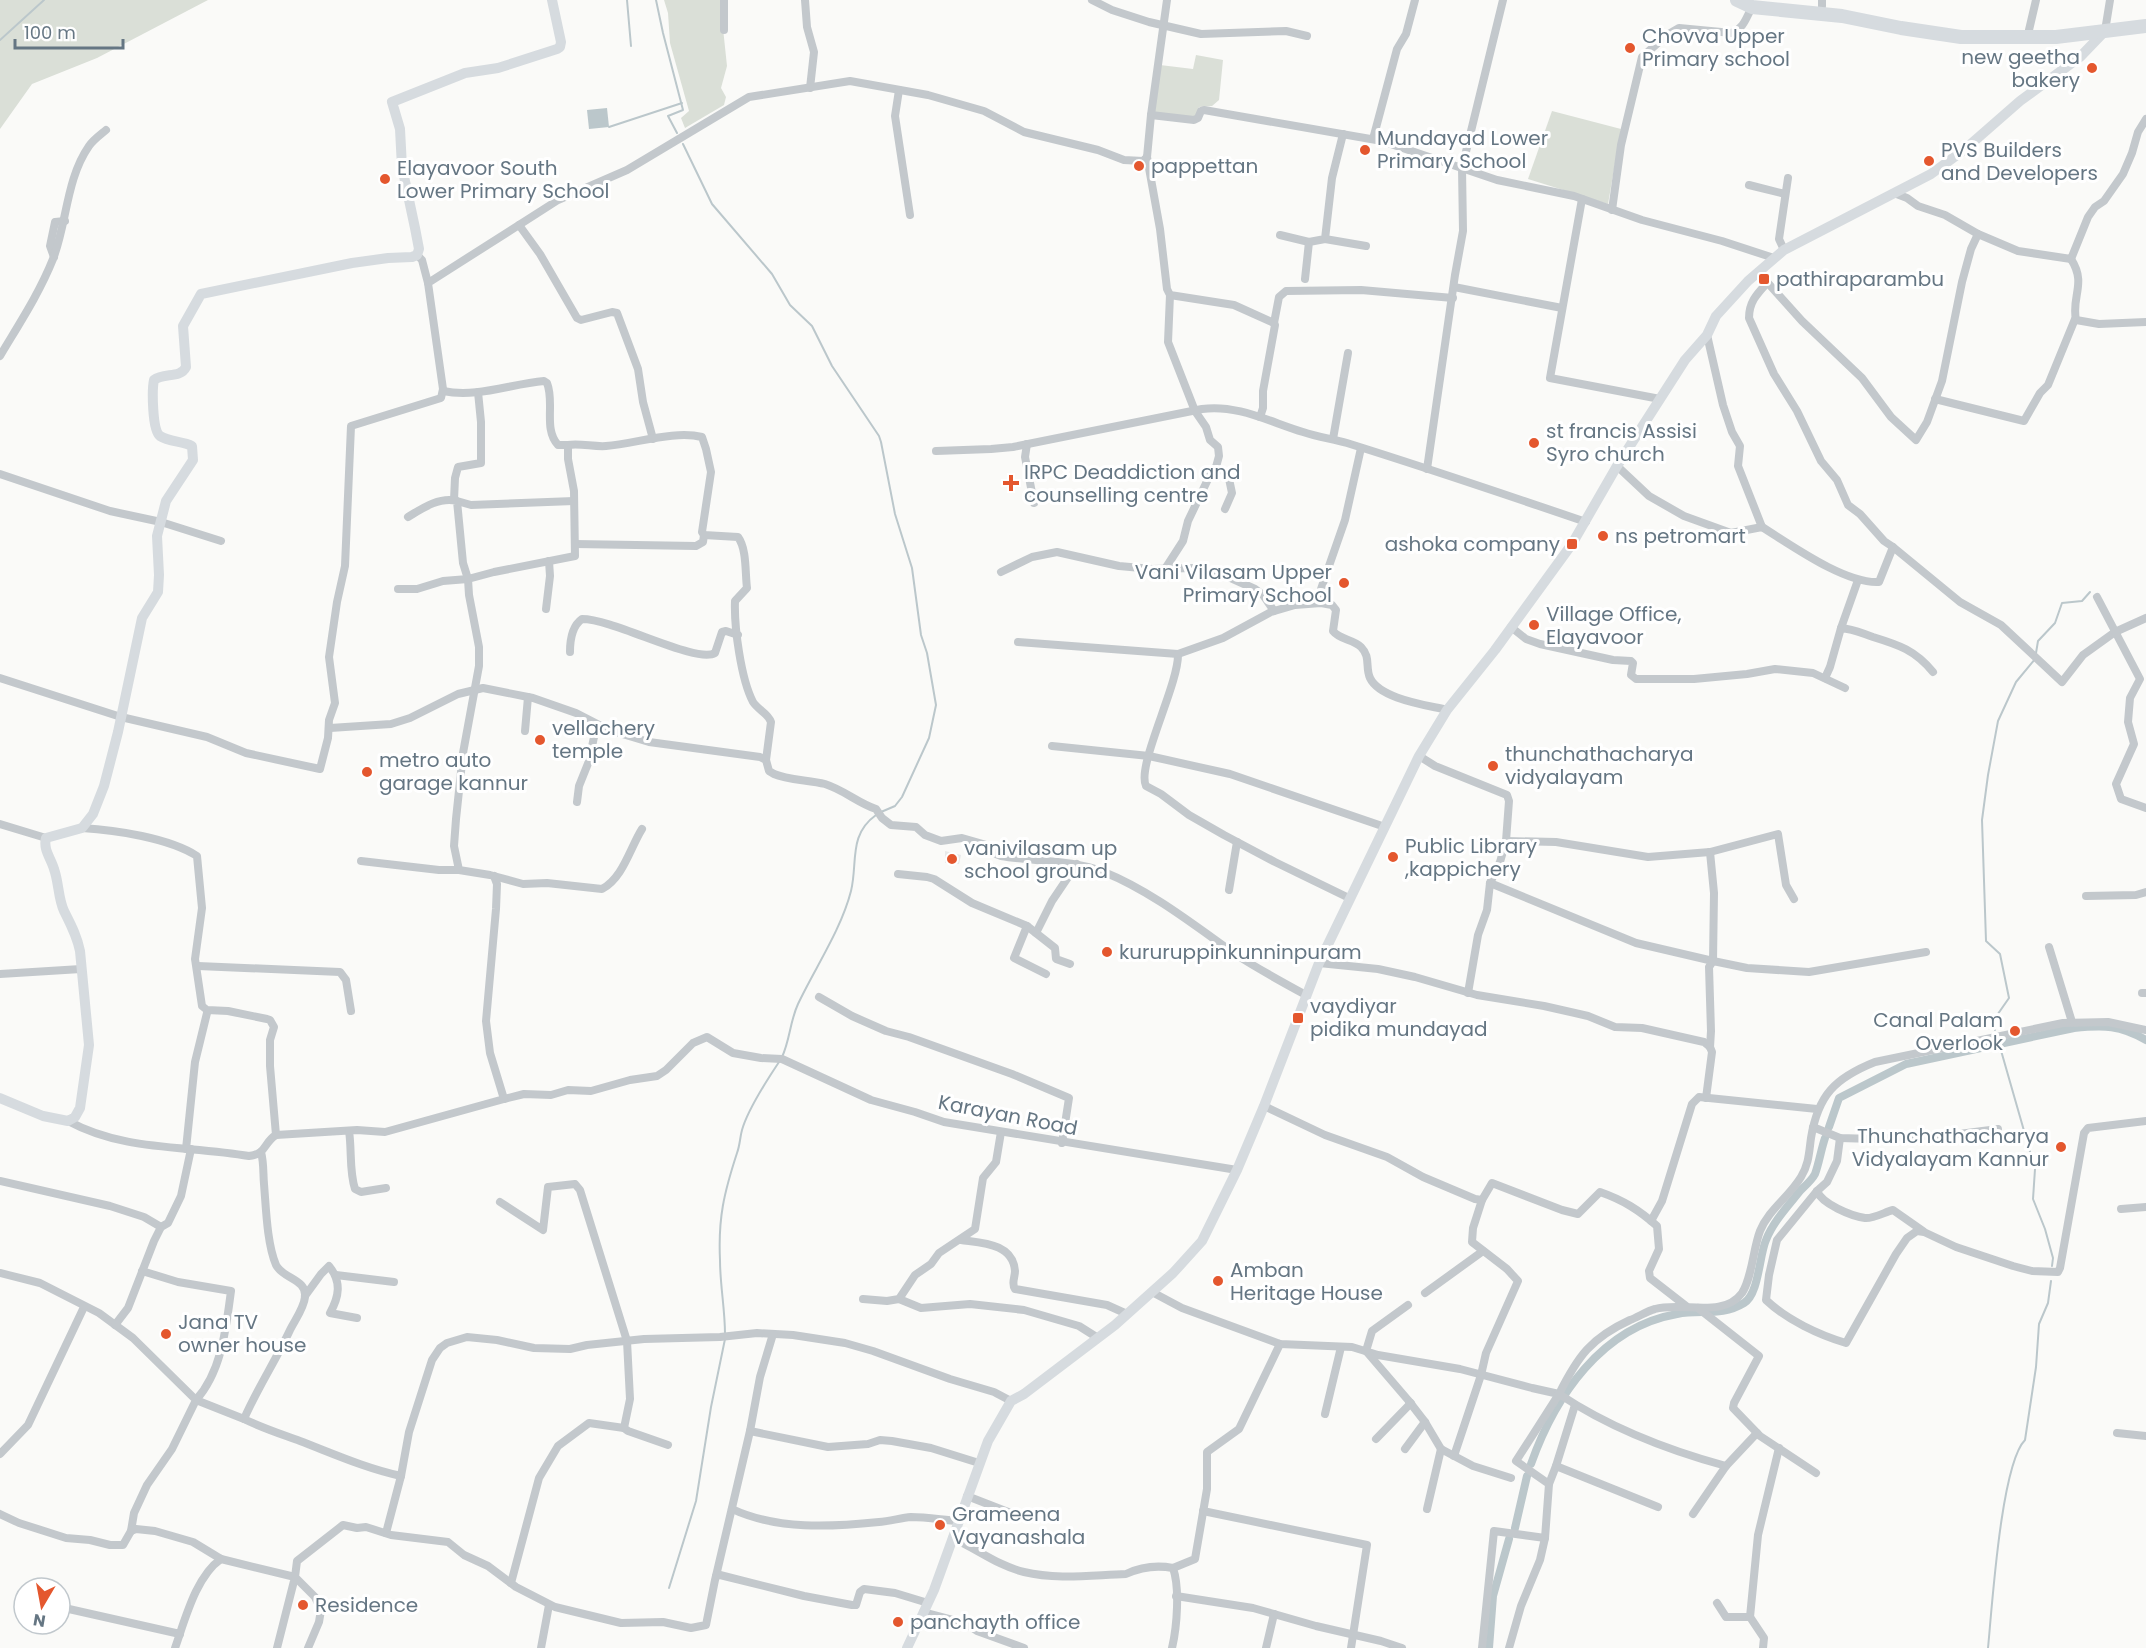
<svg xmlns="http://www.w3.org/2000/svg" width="2146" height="1648" font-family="Poppins,sans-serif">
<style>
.built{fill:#e8e9e9}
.green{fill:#dadfd7}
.water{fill:#bbc7cb}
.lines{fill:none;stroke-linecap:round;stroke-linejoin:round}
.stream{stroke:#bbc7cb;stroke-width:2}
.canal{stroke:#bbc7cb;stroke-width:8}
.street{stroke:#c3c8cc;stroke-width:8}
.secondary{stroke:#d6dbdf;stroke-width:10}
.highway{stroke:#d6dbdf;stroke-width:14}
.poi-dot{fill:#e4572e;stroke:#fff;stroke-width:2}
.labels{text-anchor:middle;stroke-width:6;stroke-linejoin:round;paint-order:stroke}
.poi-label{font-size:20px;fill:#657683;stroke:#fff;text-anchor:start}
.street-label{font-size:20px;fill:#657683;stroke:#fff}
</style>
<rect width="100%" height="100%" fill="#fafaf8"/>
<polygon class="built" points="945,851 961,855 959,864 945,863"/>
<g class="green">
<polygon points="0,0 208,0 97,58 32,84 0,129"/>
<polygon points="664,0 720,0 727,66 721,88 726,97 724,105 685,128 681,118 689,111 670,43 668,13"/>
<polygon points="1196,55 1223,60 1219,100 1212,106 1199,107 1196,117 1156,113 1154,111 1160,65 1193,69"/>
<polygon points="1552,111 1621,129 1608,204 1528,179"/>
</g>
<polygon class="water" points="607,108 609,127 589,129 587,110"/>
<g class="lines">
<g class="stream">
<polyline points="627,0 631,46"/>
<polyline points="656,0 663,33 683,110 668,116 677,133"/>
<polyline points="0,40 44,0"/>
<polyline points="609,127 682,103"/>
<polyline points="683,144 712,204 772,274 790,305 812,326 832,366 879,436 881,442 895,514 912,568 921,635 927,653 936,705 929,738 902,797 895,806 881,812"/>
<polyline points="2036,653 2038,641 2055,623 2062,603 2082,601 2090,592"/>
<polyline points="1995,1030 1993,1021 2009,998 2000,954 1986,941 1982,820 1988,775 1998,721 2016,682 2035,659"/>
<polyline points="2000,1047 2035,1169 2033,1199 2045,1229 2053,1258 2052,1266"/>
<path d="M782,1057c8,-17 8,-36 16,-53 17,-36 43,-74 53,-113 7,-28 -3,-56 25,-76"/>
<path d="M725,1334c0,-25 -5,-49 -5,-74 -2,-42 4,-67 17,-107 3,-8 3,-16 5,-23 6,-21 25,-50 37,-68"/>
<polyline points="669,1588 696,1501 711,1407 725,1339"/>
<path d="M1988,1648c4,-40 13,-184 37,-208l11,-73 3,-43 9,-21 3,-22"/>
</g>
<g class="canal">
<path d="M1829,1127l10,-29 67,-34 168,-36c30,-3 46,-3 72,12"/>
<path d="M1531,1464c24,-68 71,-137 146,-150 24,-5 44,3 67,-11 15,-9 15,-47 22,-63 7,-18 22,-34 34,-49 5,-5 12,-11 15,-17 4,-11 6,-24 10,-36"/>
<polyline points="1515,1528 1527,1476"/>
<polyline points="1489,1648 1493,1596 1509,1539"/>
</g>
<g class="street">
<polyline points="724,0 724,30"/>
<polyline points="805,0 807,27 814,52 810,88"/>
<polyline points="1092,0 1112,10 1149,22 1201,34 1286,31 1307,36"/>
<polyline points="1822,6 1822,0"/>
<polyline points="2029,30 2036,0"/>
<polyline points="2105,31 2110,0"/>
<polyline points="899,90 895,116 910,215"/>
<polyline points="1151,115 1194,120 1198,118 1201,111 1204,110 1382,141 1497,180 1574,196 1642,220 1722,241 1774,258"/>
<polyline points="1373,139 1397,49 1406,34 1415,0"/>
<polyline points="1147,157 1160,229 1167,289 1170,295 1234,305 1274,323 1275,325 1263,391 1263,408 1260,417"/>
<polyline points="1749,185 1785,194"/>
<polyline points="1894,193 1907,198 1918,206 1945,215 1978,234 2018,251 2071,259 2088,217 2095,207 2104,201 2123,174 2132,153 2138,132 2146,119"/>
<polyline points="1582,199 1550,378 1660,399"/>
<path d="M1612,210l9,-65 21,-88 25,-22 12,-7 53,5c12,-5 14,-15 20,-26"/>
<polyline points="519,225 540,254 577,318 581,320 612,312 617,313 638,369 643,402 653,439"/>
<polyline points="1280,235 1309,242"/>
<polyline points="1325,239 1366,246"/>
<polyline points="1784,250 1779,239 1788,178"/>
<polyline points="417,255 422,260 428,283"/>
<polyline points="54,257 50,246 55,222 65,221"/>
<path d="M2071,259c16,25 0,37 5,61l23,4 47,-2"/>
<polyline points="1758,272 1802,321 1862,378 1891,417 1916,440 1927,422 1942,381 1962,282 1971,249 1978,234"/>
<polyline points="1305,279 1309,242 1325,239 1332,178 1343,134"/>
<path d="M1767,283c-10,11 -18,19 -18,35l25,56 23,37 24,50 16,19 11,25 12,9 24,27 9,6"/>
<polyline points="1454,287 1562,308"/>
<polyline points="1274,323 1279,297 1286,291 1361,290 1453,298"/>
<polyline points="1707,335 1723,405 1732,432 1740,446 1738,466 1762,527"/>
<path d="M0,356c19,-32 39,-62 53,-97 14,-36 13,-80 36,-113 4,-6 11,-11 17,-16"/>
<path d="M443,391c34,7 67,-7 101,-10l3,2c8,19 -4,46 11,62h10"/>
<polyline points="1935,399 2024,421 2040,393 2048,385 2075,319"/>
<polyline points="1333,439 1348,353"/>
<polyline points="1027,444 1025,457 1034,503"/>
<path d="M936,451l55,-2 22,-2 189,-38c35,-5 68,13 101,23 15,5 30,7 44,11 80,25 160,52 239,79"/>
<path d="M1617,466l32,30 35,20 47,17 31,-6c29,18 83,57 117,55l14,-35 67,55 41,23 61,57 21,-27 32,-23 31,-14"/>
<polyline points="1216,467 1228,474 1232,493 1225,509"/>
<polyline points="1427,469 1455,275 1463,231 1462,168 1503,0"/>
<polyline points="0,474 110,511 161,522 221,541"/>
<polyline points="454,500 455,478 458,467 481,463 481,422 478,392"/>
<polyline points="457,501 471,505 574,501"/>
<polyline points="575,544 696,546 703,542 704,535"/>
<polyline points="1165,569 1183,541 1188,521 1210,475 1216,467 1219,456 1218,447 1210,440 1206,427 1195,411 1168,342 1170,295"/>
<polyline points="1001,572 1032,557 1057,552 1119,566 1152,569 1195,568 1224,575 1255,589 1263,595 1274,611"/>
<path d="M398,589h19l26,-8 25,-2 -5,-16 -6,-62c-17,-5 -36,8 -49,16"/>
<polyline points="2097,597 2140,679 2130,698 2128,722 2134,744 2116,784 2121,799 2146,808"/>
<polyline points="1321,603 1321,589 1345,520 1361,448"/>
<polyline points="546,609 550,576 549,561"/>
<polyline points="1511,627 1526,639 1540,644 1613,660 1631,661 1633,663 1631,675 1636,679 1694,679 1747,674 1775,669 1813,673 1845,688"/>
<polyline points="1841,628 1858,580"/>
<path d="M1018,642l160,12c1,30 -42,112 -32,132l15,8 28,21 35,20 51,27 74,36"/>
<path d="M570,652c0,-11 2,-26 12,-33 32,0 114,45 133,34l7,-21 4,-1 12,4"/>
<path d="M1178,654l45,-16 48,-26 24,-7 26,-2 11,2 4,5 -3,21c7,9 20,8 28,16 10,10 4,20 9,31 10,21 57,27 77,32"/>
<polyline points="0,678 121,717 207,737 246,753 320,769 328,738 329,720 335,703 329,657 337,602 345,566 351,426 441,398 443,389 428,283 558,200 627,170 749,97 850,81 928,95 984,111 1024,132 1098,150 1124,160 1143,161 1147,157 1151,115 1167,0"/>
<path d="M1825,678l5,-11 11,-39c12,1 20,5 32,9 26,8 42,13 60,35"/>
<path d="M330,728l61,-4 19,-6 48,-24 25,-6 50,10 43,15 33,17 40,12 111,15 6,3 3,11 5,3c13,6 36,6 51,10 19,6 33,19 51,25l6,9 9,7 25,2 9,8 16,6 21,-3 28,8 3,7 8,3c34,6 70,3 103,16 47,19 90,53 131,82 23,15 47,28 71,41"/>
<polyline points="525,731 528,697"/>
<polyline points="1052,746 1149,756 1230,774 1385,827"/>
<polyline points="1419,756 1435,766 1507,795 1509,801 1506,841 1500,862 1490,883 1487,910 1478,935 1468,993"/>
<polyline points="577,802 579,786 589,761 594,737 600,726"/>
<polyline points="0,824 46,838"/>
<path d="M82,828c34,2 87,10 115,28l5,52 -7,51 7,47 5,4 21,1 39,8 3,1 4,7 -4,13v26l6,69"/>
<path d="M642,829c-12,19 -19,49 -40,60l-55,-6 -24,1 -33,-9 -31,-5 -5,-24 2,-27 7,-66 16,-87v-19l-10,-52 -1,-16 26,-7 81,-16 -1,-65 -6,-32v-14c12,-2 26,2 38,1 29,-2 68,-16 96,-9l4,12 5,23 -9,60 2,3 34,2c9,12 7,36 9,51l-12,13c-1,26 6,78 18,101 5,8 15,11 18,20l-5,38"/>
<polyline points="1506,841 1556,842 1648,857 1710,852 1778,834 1786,885 1794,899"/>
<polyline points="361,861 439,870 459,870"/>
<polyline points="898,874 927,877 934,879 972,903 1027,926 1055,948 1056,959 1070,964"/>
<polyline points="1490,883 1636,943 1713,961 1714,893 1710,852"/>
<polyline points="1229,890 1237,842"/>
<polyline points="2086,896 2136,895 2146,892"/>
<polyline points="1027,926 1014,958 1046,974"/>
<polyline points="1036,933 1052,901 1077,864"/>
<polyline points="2049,947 2072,1022"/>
<polyline points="1319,963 1378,969 1415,977 1477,995 1544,1006 1588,1016 1615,1027 1642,1028 1704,1042 1710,1047 1712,1052 1706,1098"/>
<polyline points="198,966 340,972 346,980 351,1011"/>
<polyline points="0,974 81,969"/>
<polyline points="2142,993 2146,993"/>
<polyline points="819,997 852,1016 886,1031 909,1037 1012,1074 1069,1098 1062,1143"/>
<polyline points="1710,1047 1711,1031 1709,967 1713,961 1747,968 1809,972 1926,952"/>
<polyline points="504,1099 524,1094 551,1095 568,1090 591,1091 630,1080 657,1076 666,1070 693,1043 707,1037 733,1053 761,1058 782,1059 871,1100 915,1112 944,1122 1237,1170"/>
<path d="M1264,1106l61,29 62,22 36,20 52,22 7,1 10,-17 70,27 16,4 22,-22c23,8 39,18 57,34l2,23 -10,22 1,7 36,28"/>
<path d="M68,1121c57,31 119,24 181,35 18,-2 14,-13 27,-21l81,-5 28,2 119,-33 -14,-46 -4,-32 10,-112 1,-25 -3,-8"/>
<polyline points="1813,1127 1840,1138 1873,1139 1959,1134 1998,1129"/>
<path d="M349,1131c3,19 0,40 6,58l6,3 25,-4"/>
<path d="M1840,1138l-3,23 -10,21 -10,9 -40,49 -8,35 -3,25c21,20 53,35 80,43l50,-89 11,-16 10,-7 7,1 32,15 57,19 19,5 26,1 2,-4 24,-135 4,-5 58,-7"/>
<polyline points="186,1149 195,1062 207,1013"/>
<path d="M261,1152c3,11 2,21 3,32 2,24 3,60 12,81 7,14 31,14 29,32 -1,11 -10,23 -15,33 -14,30 -33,59 -46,89 18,9 37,15 56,22 34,13 65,27 101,35l8,-44 23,-72 8,-12 7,-5 20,-6 30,3 37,8 36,1 17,-4 57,-6 76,-2 37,-4 36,2 52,8 28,8 77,28 44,13 17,9"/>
<polyline points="0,1181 110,1206 144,1217 161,1227"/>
<path d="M1817,1191c5,13 34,25 48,27 8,1 20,-6 28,-8l30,21"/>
<polyline points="500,1202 543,1230 548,1187 575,1184 580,1190 627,1341 630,1399 624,1428 628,1431 668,1445"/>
<polyline points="2121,1209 2146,1207"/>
<polyline points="1651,1221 1662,1201 1692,1104 1699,1097 1817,1109"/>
<path d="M961,1240c20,3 52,3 54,31 0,7 -4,12 0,18l92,16 20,9"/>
<path d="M142,1271l36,11 53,9c-5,37 -9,80 -35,109l48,19"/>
<polyline points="0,1273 40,1283 99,1313 133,1338 196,1400 172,1449 147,1485 134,1513 131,1531"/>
<polyline points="336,1275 394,1282"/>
<path d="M1152,1292l30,16 98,36 72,3 26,8 82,14 72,19 27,6c19,-38 32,-56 71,-74 8,-3 17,-9 25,-11 27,-8 68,10 87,-16 10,-15 11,-44 18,-62 9,-22 29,-34 41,-54 8,-13 8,-25 10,-39 7,-43 24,-60 64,-76l188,-39 45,-1 38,8"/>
<polyline points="1425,1293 1483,1251"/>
<path d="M305,1296l16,-22 8,-8c13,16 10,31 1,47l27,5"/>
<polyline points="863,1299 887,1301 899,1299 915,1275 931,1264 939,1253 975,1229 983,1178 996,1162 1001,1132"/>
<polyline points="899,1299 921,1308 970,1304 1024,1310 1079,1326 1098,1338"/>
<polyline points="1408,1305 1372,1331 1366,1351 1408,1400 1425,1422 1441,1449 1473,1466 1511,1478"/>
<polyline points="1698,1308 1759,1356 1734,1403 1733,1408 1760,1436 1816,1473"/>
<polyline points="115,1325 128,1308 154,1241 161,1227 168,1223 181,1196 191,1149"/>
<polyline points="1325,1414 1341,1347"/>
<polyline points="750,1431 828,1447 868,1444 880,1440 892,1441 931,1448 979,1463"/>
<polyline points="2117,1433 2146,1436"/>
<polyline points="1376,1439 1411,1403"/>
<polyline points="1405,1449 1425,1422"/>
<polyline points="0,1454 28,1425 84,1307"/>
<polyline points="1454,1456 1481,1375 1486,1353 1518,1281 1507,1269 1472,1242 1473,1228 1482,1200"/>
<polyline points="1556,1466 1575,1405"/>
<polyline points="1549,1484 1556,1466 1658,1507"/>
<polyline points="967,1496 1016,1515"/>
<path d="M732,1509c45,21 99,18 147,13 11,-1 22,-4 32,-5 16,0 32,3 47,4"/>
<polyline points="1427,1509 1441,1449"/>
<polyline points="1203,1511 1367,1545 1351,1648"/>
<polyline points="0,1514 19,1523 66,1538 90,1540 110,1545 123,1545 131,1531 136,1529 155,1531 193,1542 221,1559 295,1577 277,1648"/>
<polyline points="1693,1514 1726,1466 1757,1433"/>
<polyline points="386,1533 401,1476"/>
<path d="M952,1538c24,10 46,28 72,34 33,8 68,3 102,2 15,-7 31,-9 47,-6 7,20 4,59 -1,80"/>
<polyline points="1173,1568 1195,1559 1207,1489 1207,1452 1239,1429 1280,1344"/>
<polyline points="716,1576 750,1431 760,1377 773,1334"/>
<polyline points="511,1583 539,1478 558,1446 589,1423 624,1428"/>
<polyline points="1176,1596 1253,1608 1316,1626 1381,1641 1402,1648"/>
<polyline points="1717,1603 1726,1617 1750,1617 1758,1535 1779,1448"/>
<polyline points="60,1607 180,1634"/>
<polyline points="923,1612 965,1623 977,1631 1024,1648"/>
<polyline points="1750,1617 1764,1638 1763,1648"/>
<path d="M175,1648c10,-28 21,-72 46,-89"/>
<polyline points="308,1648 319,1622 321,1610 315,1597 295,1577 297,1561 343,1525 357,1528 366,1527 391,1535 448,1542 464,1555 488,1566 516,1587 555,1607 621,1623 663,1622 691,1628 706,1625 715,1580 716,1576 720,1575 804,1596 852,1605 856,1605 860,1592 864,1589 895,1593 928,1603"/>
<polyline points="541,1648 549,1605"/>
<polyline points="1266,1648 1274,1614"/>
<path d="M1482,1648l12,-117 51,7 4,-54 -33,-23 43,-67c51,34 108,56 167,72"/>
<polyline points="1509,1648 1521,1606 1540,1560 1545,1538"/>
</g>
<g class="secondary">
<path d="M0,1098l43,18 25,5 7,-4 5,-9 9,-63 -9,-94c-3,-15 -9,-26 -16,-40 -6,-13 -5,-28 -10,-42 -3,-11 -11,-19 -8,-31l36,-10 11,-14 11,-28 14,-54 24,-114 16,-26 1,-17 -2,-39 9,-35 27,-41 -1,-14c-9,-5 -23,-4 -32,-10 -8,-6 -8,-47 -6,-56 10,-8 26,-1 32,-13l-3,-41 18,-32 151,-31 36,-5 24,-1 5,-2 2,-6 -4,-21 -13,-61 -2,-38 -8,-27 73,-29 33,-5 59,-19 3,-2 1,-5 -9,-42"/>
<polyline points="907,1648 934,1590 988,1441 1011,1401 1024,1394 1115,1325 1173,1273 1202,1241 1237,1170 1264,1106 1319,963 1419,756 1447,710 1495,650 1572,544 1617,466 1685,360 1707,335 1716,316 1748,281 1784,250 1931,174 1964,150 2020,101 2080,57 2105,31"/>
</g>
<polyline class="highway" points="1737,0 1752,7 1842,16 1901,28 1961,37 2056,37 2146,26"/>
</g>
<g class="poi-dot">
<circle cx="1630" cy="48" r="6"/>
<circle cx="2092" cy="68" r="6"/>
<circle cx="1365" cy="150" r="6"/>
<circle cx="1929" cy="161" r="6"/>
<circle cx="1139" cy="166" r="6"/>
<circle cx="385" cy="179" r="6"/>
<rect x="1758" y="273" width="12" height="12" rx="3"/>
<circle cx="1534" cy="443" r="6"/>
<path d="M1008 474h6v6h6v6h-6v6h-6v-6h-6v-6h6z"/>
<circle cx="1603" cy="536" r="6"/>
<rect x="1566" y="538" width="12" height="12" rx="3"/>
<circle cx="1344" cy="583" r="6"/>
<circle cx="1534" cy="625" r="6"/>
<circle cx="540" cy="740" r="6"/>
<circle cx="1493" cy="766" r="6"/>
<circle cx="367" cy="772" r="6"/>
<circle cx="1393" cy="857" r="6"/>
<circle cx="952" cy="859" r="6"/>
<circle cx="1107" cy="952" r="6"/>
<rect x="1292" y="1012" width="12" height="12" rx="3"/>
<circle cx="2015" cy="1031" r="6"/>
<circle cx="2061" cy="1147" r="6"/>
<circle cx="1218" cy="1281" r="6"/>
<circle cx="166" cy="1334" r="6"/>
<circle cx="940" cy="1525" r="6"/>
<circle cx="303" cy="1605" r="6"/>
<circle cx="898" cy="1622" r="6"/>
</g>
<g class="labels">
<g class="poi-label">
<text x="1642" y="43">Chovva Upper<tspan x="1642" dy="23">Primary school</tspan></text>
<text x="2080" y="64" text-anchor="end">new geetha<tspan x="2080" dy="23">bakery</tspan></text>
<text x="1377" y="145">Mundayad Lower<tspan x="1377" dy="23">Primary School</tspan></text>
<text x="1941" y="157">PVS Builders<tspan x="1941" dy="23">and Developers</tspan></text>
<text x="1151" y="173">pappettan</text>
<text x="397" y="175">Elayavoor South<tspan x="397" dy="23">Lower Primary School</tspan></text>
<text x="1776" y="286">pathiraparambu</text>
<text x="1546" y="438">st francis Assisi<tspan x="1546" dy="23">Syro church</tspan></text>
<text x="1024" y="479">IRPC Deaddiction and<tspan x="1024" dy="23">counselling centre</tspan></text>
<text x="1615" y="543">ns petromart</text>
<text x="1560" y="551" text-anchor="end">ashoka company</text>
<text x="1332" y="579" text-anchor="end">Vani Vilasam Upper<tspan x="1332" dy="23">Primary School</tspan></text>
<text x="1546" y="621">Village Office,<tspan x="1546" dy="23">Elayavoor</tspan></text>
<text x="552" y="735">vellachery<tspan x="552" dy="23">temple</tspan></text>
<text x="1505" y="761">thunchathacharya<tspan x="1505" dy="23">vidyalayam</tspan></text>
<text x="379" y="767">metro auto<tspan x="379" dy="23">garage kannur</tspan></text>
<text x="1405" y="853">Public Library<tspan x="1405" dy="23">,kappichery</tspan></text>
<text x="964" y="855">vanivilasam up<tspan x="964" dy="23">school ground</tspan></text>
<text x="1119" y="959">kururuppinkunninpuram</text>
<text x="1310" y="1013">vaydiyar<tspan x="1310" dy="23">pidika mundayad</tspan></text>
<text x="2003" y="1027" text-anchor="end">Canal Palam<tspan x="2003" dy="23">Overlook</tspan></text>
<text x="2049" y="1143" text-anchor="end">Thunchathacharya<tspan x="2049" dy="23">Vidyalayam Kannur</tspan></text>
<text x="1230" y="1277">Amban<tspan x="1230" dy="23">Heritage House</tspan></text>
<text x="178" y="1329">Jana TV<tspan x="178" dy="23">owner house</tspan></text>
<text x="952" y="1521">Grameena<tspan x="952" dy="23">Vayanashala</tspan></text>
<text x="315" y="1612">Residence</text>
<text x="910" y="1629">panchayth office</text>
</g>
<g class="street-label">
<text transform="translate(1008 1115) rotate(11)" y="7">Karayan Road</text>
</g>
</g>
<g transform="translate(42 1606) rotate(190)"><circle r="28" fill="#ffffff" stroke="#c1c8cd" stroke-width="1.5"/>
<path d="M0-4.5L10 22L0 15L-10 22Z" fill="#e4572e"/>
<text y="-9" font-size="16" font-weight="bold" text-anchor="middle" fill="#657683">N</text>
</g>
<path d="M15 39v9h108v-9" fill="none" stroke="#657683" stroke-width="3"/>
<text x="24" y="39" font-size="18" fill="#657683" stroke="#ffffff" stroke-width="4.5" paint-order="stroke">100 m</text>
</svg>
